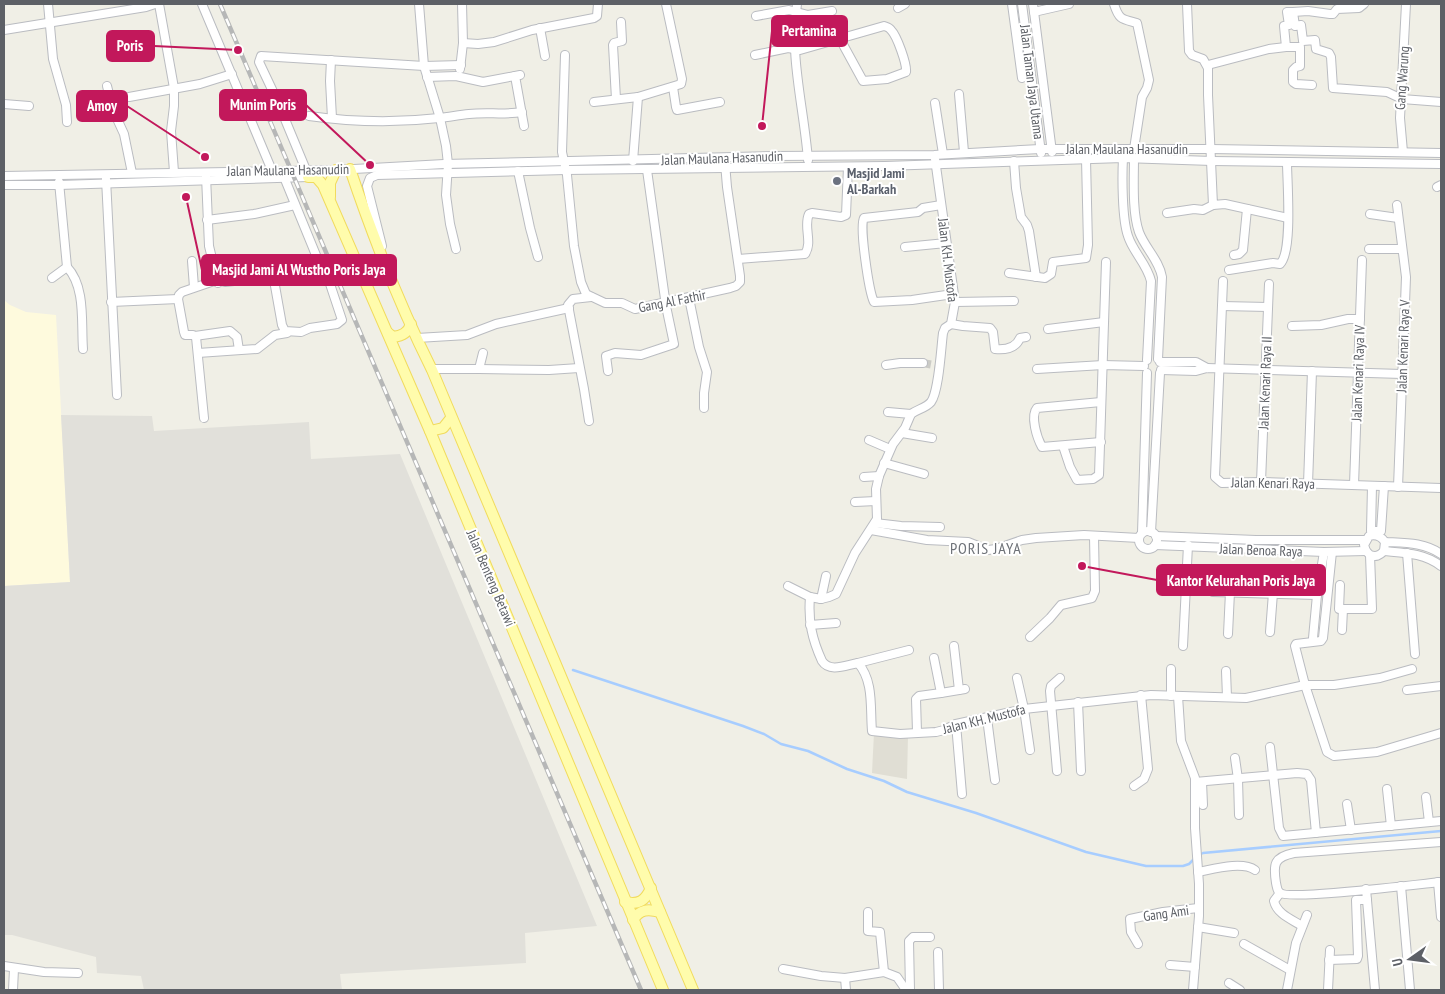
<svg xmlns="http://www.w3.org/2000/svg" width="1445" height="994" font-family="'PT Sans Narrow',sans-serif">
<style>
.commercial{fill:#fefadd}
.industrial{fill:#e1e0da}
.education{fill:#e0ded4}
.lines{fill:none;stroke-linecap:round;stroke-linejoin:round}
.stream{stroke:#a7cdff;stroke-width:2.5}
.minor-tunnel{stroke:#cbcbc6;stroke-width:8;stroke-dasharray:8 4;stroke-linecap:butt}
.minor-casing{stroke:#babcc1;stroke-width:10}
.major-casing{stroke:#f1db5d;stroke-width:12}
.minor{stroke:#fff;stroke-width:8}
.major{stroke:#fffcac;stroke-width:10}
.rail-casing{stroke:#b6b7b7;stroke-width:4.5}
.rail{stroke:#fff;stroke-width:2.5;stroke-dasharray:8;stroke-linecap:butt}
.worship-dot{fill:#6b7280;stroke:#fff;stroke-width:2}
.labels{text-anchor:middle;stroke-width:4;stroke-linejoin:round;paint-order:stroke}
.street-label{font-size:14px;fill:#5d6066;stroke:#fff}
.worship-label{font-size:14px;font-weight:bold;fill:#5b616d;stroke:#fff;text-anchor:start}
.quarter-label{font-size:16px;letter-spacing:1px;fill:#6e7278;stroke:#fff}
.leader{fill:none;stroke:#c2185b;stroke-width:2}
.callout-dot{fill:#c2185b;stroke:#fff;stroke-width:2}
.callout{fill:#c2185b;stroke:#c2185b;stroke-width:2}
.callout-label{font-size:15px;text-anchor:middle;font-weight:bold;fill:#fff}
</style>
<rect width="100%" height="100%" fill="#f0efe6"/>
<polygon class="commercial" points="4,300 10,305 26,312 56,315 70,582 4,586"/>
<polygon class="industrial" points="61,415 152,416 154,431 309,422 311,459 400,454 597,926 525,933 526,963 340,974 342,990 144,990 141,976 97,973 96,957 12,935 4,935 4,586 70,582"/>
<polygon class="education" points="874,733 908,736 907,779 872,773"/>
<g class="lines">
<g class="stream">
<polyline points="573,670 743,726 764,734 781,744 808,751 847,769 884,781 907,792 976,813 1086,852 1146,866 1183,866 1189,864 1195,858"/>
<polyline points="1199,855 1203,853 1441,831"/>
</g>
<polyline class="minor-tunnel" points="923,363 939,366"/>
<g class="minor-casing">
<g id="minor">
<polyline points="48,4 53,59 66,105 67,122"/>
<polyline points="159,4 174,88 174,106 171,131 174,172"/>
<polyline points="202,4 273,173"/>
<polyline points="419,4 424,66 440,118 446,146 448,164 446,195 450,224 456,249"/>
<path d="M797,4c-8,52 7,104 11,156"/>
<polyline points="1012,4 1022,78"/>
<polyline points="1022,4 1041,153"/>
<polyline points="1033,4 1052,152"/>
<path d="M1114,4c5,16 8,15 23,19l12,57 -2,8 -5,9 -8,52"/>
<polyline points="1187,4 1189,51 1192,55 1203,59 1208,68 1208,95 1213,205 1225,204 1288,218"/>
<polyline points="1364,4 1359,8 1337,9 1333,14 1330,14 1308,11 1293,12 1295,26 1301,25 1303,41 1315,40 1316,49 1329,53 1331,57 1333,88 1387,92 1402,99 1441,102"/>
<polyline points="898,8 905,4"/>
<polyline points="1034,12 1069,4"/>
<polyline points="756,16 789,10 808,15 832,11"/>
<polyline points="540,28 545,56"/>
<polyline points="4,30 146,7 155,4"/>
<polyline points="463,43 478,44 494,42 532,30 594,18 597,16 598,4"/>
<polyline points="1286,47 1284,26 1289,25 1287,12 1293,12"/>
<polyline points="565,55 562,152 567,175 574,246 581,282 586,294 605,303 622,303 635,309 730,288 736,286 740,282 740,276 727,187 725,163"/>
<path d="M755,55l33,-7 12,2 84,-24c3,1 5,1 7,4 6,6 16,34 15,42l-19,7 -24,2 -23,-42"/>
<polyline points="331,60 330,81 332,118"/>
<polyline points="1208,65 1269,49 1286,47 1300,47 1300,66 1296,67 1293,70 1293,82 1296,84 1312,85"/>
<polyline points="460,69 463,43 462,4"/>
<polyline points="515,76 524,126"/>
<polyline points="427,77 456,76 483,82 520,75"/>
<polyline points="107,86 113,110 124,134 132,173"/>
<polyline points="673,87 676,107 677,110 720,102"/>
<polyline points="959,94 964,152"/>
<polyline points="129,97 200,84 232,74"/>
<polyline points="616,99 613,45 614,43 622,41 621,22"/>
<polyline points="594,102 638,97 681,84 682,79 666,4"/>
<polyline points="935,103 943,154"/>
<polyline points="4,104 29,106"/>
<path d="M309,116c43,6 87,7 130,2 10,-1 20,-3 30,-4 18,-2 35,1 53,-2"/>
<polyline points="1403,152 1400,118 1406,4"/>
<path d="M1123,158c-1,19 -1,61 5,78 5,16 19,28 23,45l-4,79"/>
<path d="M1134,158c0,21 -2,54 5,74 6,16 20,28 23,45l-4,82"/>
<polyline points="633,161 638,97"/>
<polyline points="1014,161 1016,188 1021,217 1027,225 1029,231 1036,277"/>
<polyline points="306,170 277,100 259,62 261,56 424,66 461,65"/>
<polyline points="518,171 530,228 538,257"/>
<polyline points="4,176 336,170 444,164 775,156 934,155 1040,149 1211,149 1441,153"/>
<polyline points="206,176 209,246 218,283"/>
<polyline points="284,177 318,260"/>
<path d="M106,179c3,72 7,144 11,216"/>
<polyline points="4,185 59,185 308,177"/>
<polyline points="1437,187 1441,185"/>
<path d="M941,205l-18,3 -5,4 -54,6c-5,8 5,74 10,84l38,-2 41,-6"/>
<polyline points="1397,205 1406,277 1398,487"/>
<polyline points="1167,213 1194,209 1203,210 1213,205"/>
<polyline points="1370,214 1398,218"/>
<polyline points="207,220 254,214 295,205"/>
<polyline points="382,246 367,186 370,178 377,175 566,170 885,166 1123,158 1212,161 1441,164"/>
<polyline points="905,247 946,243"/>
<polyline points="1369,249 1402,249"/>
<polyline points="1234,255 1239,254 1243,250 1247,209"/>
<path d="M738,259l67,-5c8,-12 -2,-28 4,-40l3,-1 29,4 5,-2 2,-48"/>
<polyline points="192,261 194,287"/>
<path d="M67,267c19,20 14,56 16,82"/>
<path d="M1229,270l44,-7 7,1c13,-12 7,-83 7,-102"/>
<polyline points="1009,273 1045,278 1051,274 1053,262 1086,258 1088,245 1086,159"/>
<polyline points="52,278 67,267 59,182"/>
<polyline points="1223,281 1215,477 1222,483 1261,482 1441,488"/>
<polyline points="689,298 699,347 707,372 704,393 704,408"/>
<polyline points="111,302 178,299"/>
<polyline points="955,302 1014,301"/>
<polyline points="1222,306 1268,307"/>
<path d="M951,324l12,2 27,2 3,4 2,17c11,1 21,-1 25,-11l6,-1"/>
<polyline points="1292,326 1321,325 1348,319 1360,319"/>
<polyline points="1048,329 1104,322"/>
<polyline points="195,336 230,331 237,337 239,350"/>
<polyline points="417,338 467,335 496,324 569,308"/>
<polyline points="198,353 257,349 275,335 287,333"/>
<polyline points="1160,362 1196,362 1207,368"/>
<polyline points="886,365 900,363 923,363"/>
<polyline points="431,369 479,369 483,353"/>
<polyline points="479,369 549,370 579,368"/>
<polyline points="1037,369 1103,365 1144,366"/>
<polyline points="1161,370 1196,371 1207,368 1402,374"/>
<polyline points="608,371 606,356 615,353 641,355 674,344 666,306 647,170"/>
<polyline points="888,412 911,414"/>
<polyline points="204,418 196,337 193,335 185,335 184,332 178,299 179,295 182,292 217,280 225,282 234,281 275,268 318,260 326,272 342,320 337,324 310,328 301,332 285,331 282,325 272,269"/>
<polyline points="589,421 584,389 568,305 573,299 591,297"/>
<polyline points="902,433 932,438"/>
<polyline points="869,440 890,449"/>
<path d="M1101,442l-59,5c-5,-9 -12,-31 -5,-39l64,-6"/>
<polyline points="1063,446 1070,467 1077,480 1093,479 1099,475 1106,262"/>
<polyline points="884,463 924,474"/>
<polyline points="864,477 879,476"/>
<polyline points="1261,482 1269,284"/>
<polyline points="1308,484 1312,371"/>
<polyline points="1354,485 1362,260"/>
<polyline points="1372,486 1371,531 1381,531 1384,486"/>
<polyline points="855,502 876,501"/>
<polyline points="875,523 901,526 940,527"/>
<polyline points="871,530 927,540 968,542 988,550 996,549 1022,540 1036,538 1084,535 1139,538"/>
<circle cx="1148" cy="540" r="9"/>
<polyline points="1151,532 1160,373"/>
<polyline points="1142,533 1147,373"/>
<polyline points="1156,536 1256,540 1366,540"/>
<path d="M1385,542c19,1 39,0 56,12"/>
<polyline points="1155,545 1324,552 1366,551"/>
<path d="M1384,551c21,2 40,2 57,15"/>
<polyline points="1332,552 1323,638 1321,641 1296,644 1295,646 1305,685 1327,752 1334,756 1377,752 1441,733"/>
<polyline points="1407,553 1415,654"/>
<path d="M1340,585l-1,24h33l-2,-54 -4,-4 -2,-6 5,-9c7,-2 12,0 16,6l-1,9c-5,5 -8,6 -14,4"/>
<path d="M788,586l22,11 11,2 8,-2 7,-3 19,-41 22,-34 -1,-30 3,-13 14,-32 12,-16 6,-14c7,-5 15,-6 20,-12 8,-11 10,-54 12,-69l2,-5 6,-4 4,-22 -20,-143"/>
<polyline points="1213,592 1317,595 1324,552"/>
<path d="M810,597c-2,24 2,42 12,64 8,12 24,4 36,2 16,18 12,45 14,68l28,3 36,-2 8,-2 12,-6 68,-15 127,-14 95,3 59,-13h29l46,-7 32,-9"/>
<polyline points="821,599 826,576"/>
<polyline points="810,625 836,623"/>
<polyline points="1342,630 1343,609"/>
<polyline points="1270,632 1273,593"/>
<polyline points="1228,634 1230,592"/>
<polyline points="1030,637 1050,618 1061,605 1092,598 1095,591 1094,536"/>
<polyline points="1313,638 1317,595"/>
<polyline points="954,646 959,690"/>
<polyline points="1183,646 1188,545"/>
<polyline points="858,663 909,650"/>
<polyline points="1171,669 1171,696"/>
<polyline points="1226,671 1227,697"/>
<polyline points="1017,678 1024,709 1030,750"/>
<polyline points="1407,690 1441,686"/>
<polyline points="941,693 965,689"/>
<polyline points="1178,696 1181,741 1195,778 1195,828 1199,884 1199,916 1193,990"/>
<polyline points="1078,702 1081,771"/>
<polyline points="987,718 995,780"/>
<polyline points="956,724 962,794"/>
<polyline points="917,732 916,699 919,696 941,693 934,658"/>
<polyline points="1270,747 1279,828 1283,836 1441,821"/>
<polyline points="1235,758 1238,779 1239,815"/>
<polyline points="1057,771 1050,691 1051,686 1060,678"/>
<polyline points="1195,782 1297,773 1307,774 1311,780 1316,833"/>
<polyline points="1202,782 1203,805"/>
<polyline points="1134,786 1144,779 1148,769 1141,695"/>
<polyline points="1387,789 1391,826"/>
<polyline points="1426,797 1429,822"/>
<polyline points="1347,804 1351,830"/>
<path d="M1441,842l-147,11c-20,4 -21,11 -18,30 1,4 1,8 4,10 10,7 141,-9 161,-11"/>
<path d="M1198,872c16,-3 44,-11 57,-2"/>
<polyline points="1438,882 1441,917"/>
<polyline points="1401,886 1410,990"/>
<polyline points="1366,889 1375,990"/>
<path d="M1280,893l-6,8c3,13 17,18 28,25"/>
<polyline points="868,912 868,931 880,932 884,972"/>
<polyline points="1198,927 1234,933"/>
<polyline points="1138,944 1131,932 1130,919 1163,912 1198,908"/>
<polyline points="1244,944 1290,970"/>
<polyline points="938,952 939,990"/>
<polyline points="1329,960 1357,959 1358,956 1356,900 1367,900"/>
<polyline points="1170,965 1195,967"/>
<polyline points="4,966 44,972 78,973"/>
<polyline points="783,969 821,976 845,978 884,972 897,977 906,990"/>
<polyline points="845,978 846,990"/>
<polyline points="1229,983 1240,990"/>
<polyline points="13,990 14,969"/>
<polyline points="910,990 909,941 913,937 930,937"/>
<polyline points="1287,990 1296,943 1307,915"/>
<polyline points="1328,990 1330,950"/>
</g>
</g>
<g class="major-casing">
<g id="major">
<path d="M350,169c23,68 50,137 82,201l261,620"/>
<polyline points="308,177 316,177 323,185 430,431 663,990"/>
<polyline points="330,197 330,183 336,170"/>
<path d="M388,333l5,4c9,-1 15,-4 18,-13"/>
<polyline points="430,431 443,428 451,418"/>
<path d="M625,902c14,3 20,-1 26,-14"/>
<path d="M633,920c7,-11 15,-11 27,-8"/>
</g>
</g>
<use href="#minor" class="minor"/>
<use href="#major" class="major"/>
<g class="rail-casing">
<polyline id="rail" points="220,4 641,990"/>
</g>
<use href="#rail" class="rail"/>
</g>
<circle class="worship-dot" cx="837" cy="181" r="5"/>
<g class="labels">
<g class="street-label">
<text transform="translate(1402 78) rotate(-86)" y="5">Gang Warung</text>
<text transform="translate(1032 82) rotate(83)" y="5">Jalan Taman Jaya Utama</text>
<text x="1127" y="154">Jalan Maulana Hasanudin</text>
<text transform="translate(722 158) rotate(-2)" y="5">Jalan Maulana Hasanudin</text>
<text transform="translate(288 170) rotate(-1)" y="5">Jalan Maulana Hasanudin</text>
<text transform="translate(948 260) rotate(83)" y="5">Jalan KH. Mustofa</text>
<text transform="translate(672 301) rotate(-11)" y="5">Gang Al Fathir</text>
<text transform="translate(1403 346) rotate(-88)" y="5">Jalan Kenari Raya V</text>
<text transform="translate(1358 373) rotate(-88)" y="5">Jalan Kenari Raya IV</text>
<text transform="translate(1265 383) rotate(-88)" y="5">Jalan Kenari Raya II</text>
<text transform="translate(1273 483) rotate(1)" y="5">Jalan Kenari Raya</text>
<text transform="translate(1261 550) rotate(2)" y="5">Jalan Benoa Raya</text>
<text transform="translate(491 578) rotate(67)" y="5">Jalan Benteng Betawi</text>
<text transform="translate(984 719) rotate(-14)" y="5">Jalan KH. Mustofa</text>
<text transform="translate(1166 913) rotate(-8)" y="5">Gang Ami</text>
</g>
<g class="worship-label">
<text x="847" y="178">Masjid Jami<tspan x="847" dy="16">Al-Barkah</tspan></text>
</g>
<g class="quarter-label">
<text x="986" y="554">PORIS JAYA</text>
</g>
</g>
<path class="leader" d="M762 126L772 31M238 50L154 46M370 165L306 105M205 157L127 106M186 197L202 270M1082 566L1157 580"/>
<g class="callout-dot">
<circle cx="762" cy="126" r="5"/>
<circle cx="238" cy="50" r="5"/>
<circle cx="370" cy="165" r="5"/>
<circle cx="205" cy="157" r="5"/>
<circle cx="186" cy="197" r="5"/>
<circle cx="1082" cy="566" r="5"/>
</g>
<g class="callout">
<rect x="772" y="16" width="75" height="30" rx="5"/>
<rect x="107" y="31" width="47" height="30" rx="5"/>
<rect x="220" y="90" width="86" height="30" rx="5"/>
<rect x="77" y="91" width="50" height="30" rx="5"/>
<rect x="202" y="255" width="194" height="30" rx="5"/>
<rect x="1157" y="565" width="168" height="30" rx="5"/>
</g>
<g class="callout-label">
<text x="809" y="36">Pertamina</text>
<text x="130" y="51">Poris</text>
<text x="263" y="110">Munim Poris</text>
<text x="102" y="111">Amoy</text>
<text x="299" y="275">Masjid Jami Al Wustho Poris Jaya</text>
<text x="1241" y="586">Kantor Kelurahan Poris Jaya</text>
</g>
<rect width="1445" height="994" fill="none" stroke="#5d6066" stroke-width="10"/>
<g transform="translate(1410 959) rotate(256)" stroke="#ffffff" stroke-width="4" paint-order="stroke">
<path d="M0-4L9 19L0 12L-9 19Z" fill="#5d6066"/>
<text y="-8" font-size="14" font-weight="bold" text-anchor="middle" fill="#5d6066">U</text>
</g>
</svg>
